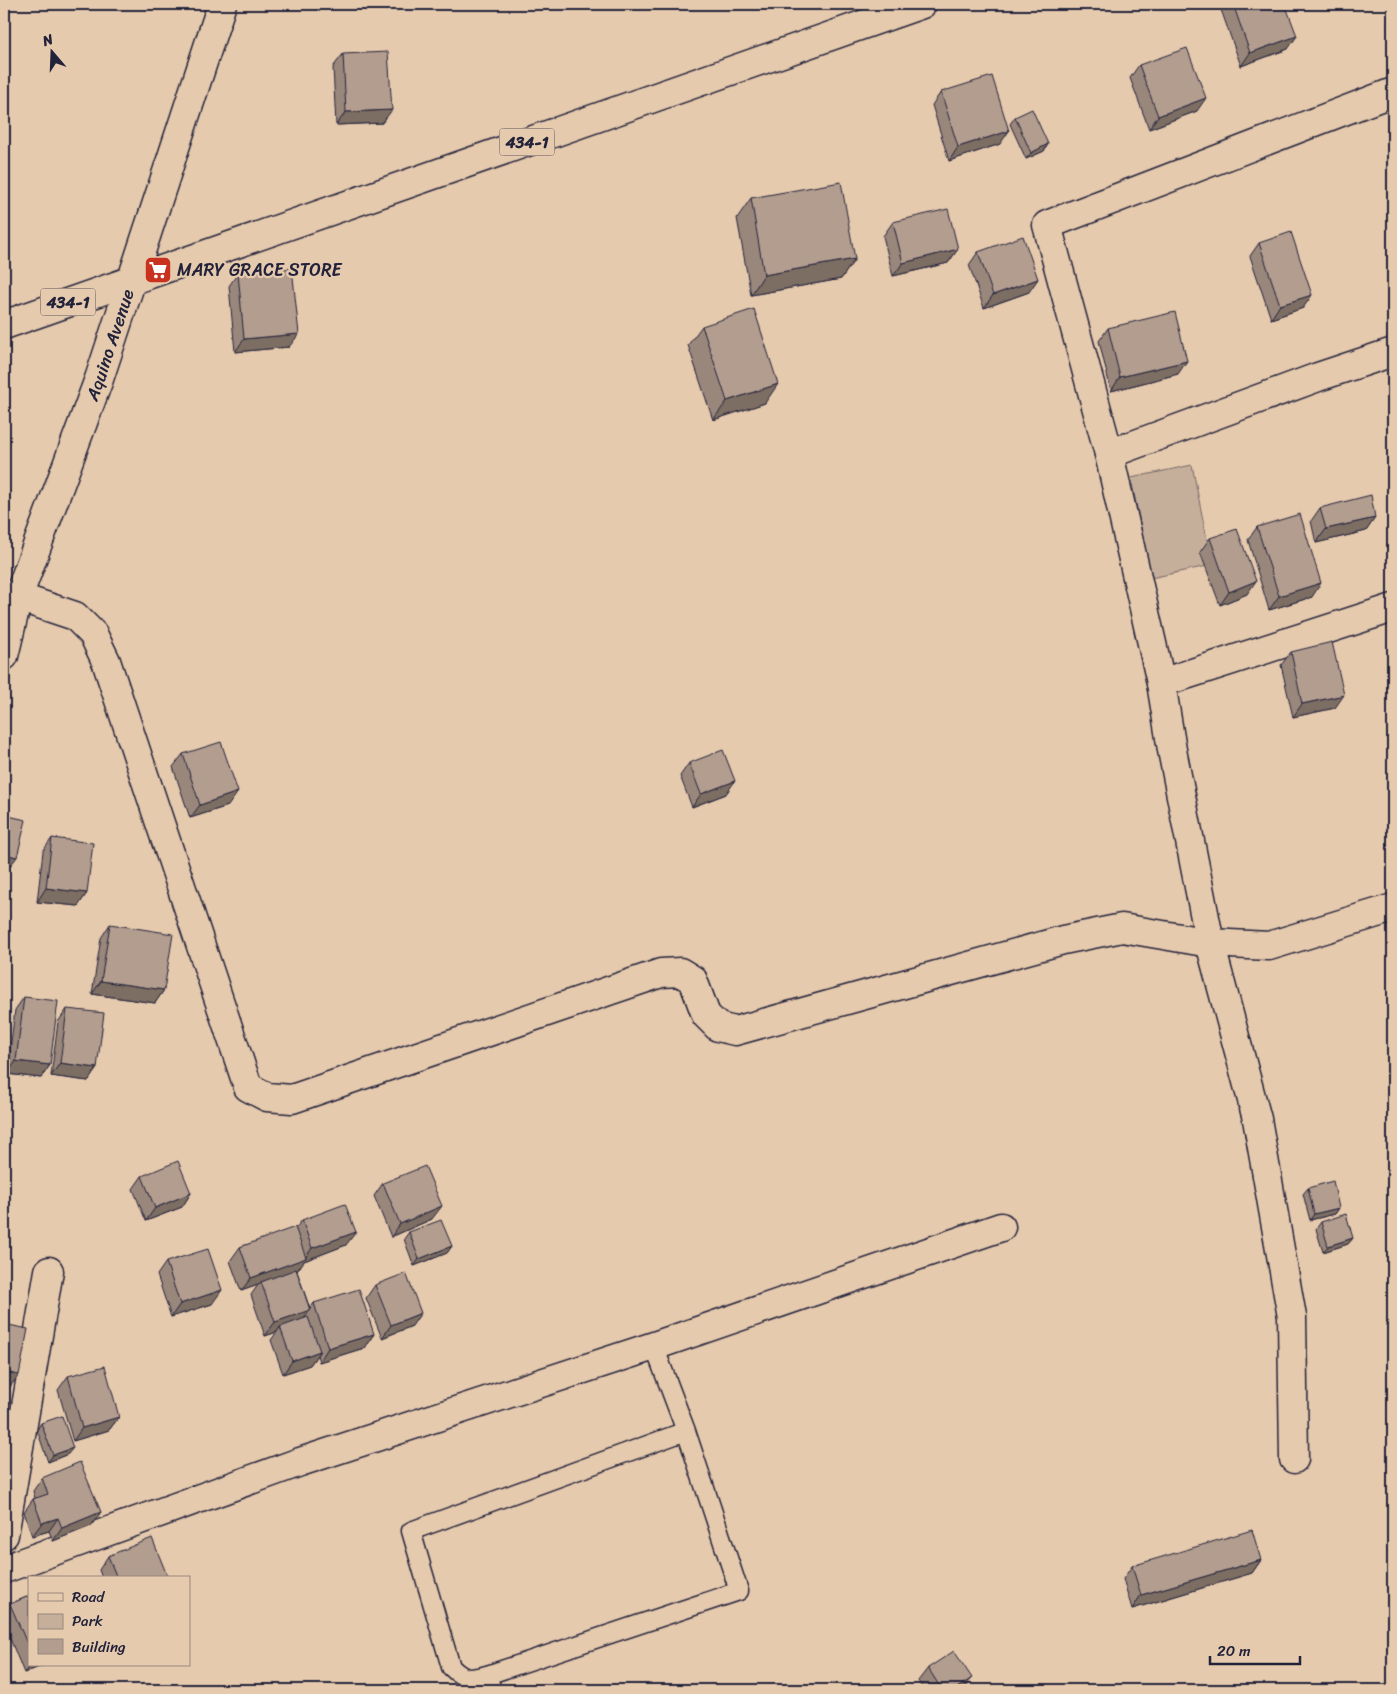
<svg xmlns="http://www.w3.org/2000/svg" width="1397" height="1694" font-family="Sriracha,sans-serif">
<style>
.green{fill:#c6af9a;stroke:#74686a}
.lines{fill:none;stroke-linecap:round;stroke-linejoin:round}
.service-casing{stroke:#22223b;stroke-width:21}
.minor-casing{stroke:#22223b;stroke-width:31}
.tertiary-casing{stroke:#22223b;stroke-width:31}
.secondary-casing{stroke:#22223b;stroke-width:31}
.primary-casing{stroke:#22223b;stroke-width:31}
.service{stroke:#e6caad;stroke-width:18}
.minor{stroke:#e6caad;stroke-width:28}
.tertiary{stroke:#e6caad;stroke-width:28}
.secondary{stroke:#e6caad;stroke-width:28}
.primary{stroke:#e6caad;stroke-width:28}
.wall{fill:#9a877b;stroke:#22223b}
.shaded-wall{fill:#7d6e64;stroke:#22223b}
.building{fill:#b39d8f;stroke:#22223b}
.labels{text-anchor:middle;stroke-width:4.5;stroke-linejoin:round;paint-order:stroke}
.shield{fill:#e6caad;stroke:#5d545d;stroke-width:1}
.shield-label{font-size:16px;font-weight:bold;fill:#22223b}
.poi-label{font-size:18px;fill:#22223b;stroke:#e6caad;text-anchor:start}
.street-label{font-size:18px;fill:#22223b;stroke:#e6caad}
</style>
<rect width="100%" height="100%" fill="#e6caad"/>
<filter id="ink" filterUnits="userSpaceOnUse"><feTurbulence type="fractalNoise" baseFrequency=".02" numOctaves="2"/><feDisplacementMap in="SourceGraphic" scale="10" xChannelSelector="R" yChannelSelector="G"/><feConvolveMatrix kernelMatrix="1 2 1 2 8 2 1 2 1" color-interpolation-filters="sRGB"/></filter>
<g filter="url(#ink)">
<polygon class="green" points="1192,465 1212,565 1151,578 1131,478"/>
<g class="lines">
<g class="service-casing">
<g id="service">
<path d="M654,1346l32,85 -275,100 40,136c14,14 19,12 36,8l252,-84 -53,-160"/>
<polyline points="487,1675 492,1690"/>
</g>
</g>
<g class="minor-casing">
<g id="minor">
<polyline points="1109,454 1318,377 1393,352"/>
<polyline points="18,597 75,616 93,634 106,661 248,1087 267,1097 292,1099 661,973 680,972 693,980 706,1015 718,1027 735,1031 1063,940 1122,928 1210,943 1172,750 1161,683 1109,454 1047,225 1393,92"/>
<polyline points="1161,683 1393,608"/>
<polyline points="1294,1459 1292,1317 1257,1119 1210,943 1269,946 1393,908"/>
<polyline points="4,1535 49,1271"/>
<polyline points="4,1569 300,1462 654,1346 1001,1227"/>
</g>
</g>
<g class="tertiary-casing">
<polyline id="tertiary" points="132,279 222,4"/>
</g>
<g class="secondary-casing">
<g id="secondary">
<path id="s1" d="M4,656l14,-59 81,-218 33,-100"/>
</g>
</g>
<g class="primary-casing">
<polyline id="primary" points="4,325 922,4"/>
</g>
<use href="#service" class="service"/>
<use href="#minor" class="minor"/>
<use href="#tertiary" class="tertiary"/>
<use href="#secondary" class="secondary"/>
<use href="#primary" class="primary"/>
</g>
<g class="wall">
<polygon points="1219,4 1285,4 1288,49 1241,66"/>
<polygon points="343,54 382,123 336,125 333,67"/>
<polygon points="1139,65 1197,111 1149,129 1130,78"/>
<polygon points="941,92 1000,144 949,161 932,105"/>
<polygon points="1015,117 1048,144 1044,151 1026,159 1010,124"/>
<polygon points="751,198 855,259 841,279 751,295 737,218"/>
<polygon points="893,222 958,249 948,263 893,276 883,236"/>
<polygon points="1259,243 1303,308 1271,319 1250,256"/>
<polygon points="978,252 1029,292 984,308 969,265"/>
<polygon points="238,273 289,347 235,352 229,286"/>
<polygon points="702,326 765,403 713,420 688,345"/>
<polygon points="1108,328 1178,374 1111,391 1099,341"/>
<polygon points="1320,508 1375,518 1366,531 1316,543 1311,521"/>
<polygon points="1257,527 1312,597 1269,610 1248,540"/>
<polygon points="1210,538 1247,594 1220,605 1200,552"/>
<polygon points="1291,652 1335,708 1293,717 1281,665"/>
<polygon points="183,754 228,806 190,818 173,767"/>
<polygon points="689,763 726,794 692,807 680,776"/>
<polygon points="52,838 87,893 78,906 37,902 43,851"/>
<polygon points="110,924 164,990 155,1003 92,994 101,938"/>
<polygon points="24,997 50,1065 41,1078 7,1074 15,1010"/>
<polygon points="67,1009 97,1068 88,1081 51,1076 58,1022"/>
<polygon points="142,1176 191,1193 182,1207 146,1221 133,1189"/>
<polygon points="383,1183 432,1219 391,1237 374,1196"/>
<polygon points="1308,1188 1339,1208 1335,1214 1310,1220 1303,1194"/>
<polygon points="302,1220 346,1245 304,1261 297,1271 310,1309 314,1303 374,1334 364,1348 319,1362 317,1355 310,1365 283,1374 271,1340 277,1332 265,1336 251,1295 258,1285 241,1291 230,1261 240,1247 295,1229"/>
<polygon points="1321,1222 1353,1238 1348,1244 1323,1252 1316,1229"/>
<polygon points="409,1232 452,1246 447,1253 414,1266 404,1239"/>
<polygon points="166,1262 212,1304 171,1317 157,1275"/>
<polygon points="375,1285 412,1326 382,1338 366,1298"/>
<polygon points="68,1376 119,1417 109,1430 73,1441 58,1390"/>
<polygon points="41,1423 68,1454 48,1462 37,1430"/>
<polygon points="42,1478 91,1526 53,1541 49,1531 32,1536 24,1512 33,1499 35,1498 33,1491"/>
<polygon points="108,1556 168,1578 102,1578 99,1570"/>
<polygon points="1261,1560 1252,1573 1132,1609 1123,1579 1132,1566"/>
<polygon points="29,1596 29,1665 44,1665 24,1673 4,1624 4,1614 10,1604"/>
<polygon points="928,1668 964,1690 924,1690 918,1681"/>
</g>
<g class="shaded-wall">
<polygon points="1297,36 1288,49 1241,66 1250,53"/>
<polygon points="1206,98 1197,111 1149,129 1158,116"/>
<polygon points="392,110 382,123 336,125 346,112"/>
<polygon points="1009,131 1000,144 949,161 958,147"/>
<polygon points="1048,144 1044,151 1026,159 1031,153"/>
<polygon points="958,249 948,263 893,276 903,263"/>
<polygon points="855,259 841,279 751,295 764,275"/>
<polygon points="1038,279 1029,292 984,308 993,295"/>
<polygon points="1312,295 1303,308 1271,319 1280,305"/>
<polygon points="299,334 289,347 235,352 244,339"/>
<polygon points="1187,361 1178,374 1111,391 1120,377"/>
<polygon points="778,384 765,403 713,420 727,401"/>
<polygon points="1375,518 1366,531 1316,543 1326,529"/>
<polygon points="1256,581 1247,594 1220,605 1229,592"/>
<polygon points="1321,583 1312,597 1269,610 1279,596"/>
<polygon points="1344,695 1335,708 1293,717 1302,704"/>
<polygon points="735,781 726,794 692,807 701,794"/>
<polygon points="238,792 228,806 190,818 200,805"/>
<polygon points="4,854 17,857 7,870 4,869"/>
<polygon points="46,888 87,893 78,906 37,902"/>
<polygon points="101,981 164,990 155,1003 92,994"/>
<polygon points="16,1061 50,1065 41,1078 7,1074"/>
<polygon points="60,1063 97,1068 88,1081 51,1076"/>
<polygon points="191,1193 182,1207 146,1221 155,1208"/>
<polygon points="442,1206 432,1219 391,1237 400,1224"/>
<polygon points="1339,1208 1335,1214 1310,1220 1314,1214"/>
<polygon points="356,1232 346,1245 304,1261 297,1271 261,1282 258,1285 241,1291 251,1278 305,1258 312,1248"/>
<polygon points="1353,1238 1348,1244 1323,1252 1328,1246"/>
<polygon points="452,1246 447,1253 414,1266 419,1259"/>
<polygon points="222,1290 212,1304 171,1317 180,1304"/>
<polygon points="310,1310 301,1323 280,1327 277,1332 265,1336 275,1322"/>
<polygon points="421,1313 412,1326 382,1338 391,1325"/>
<polygon points="374,1334 364,1348 319,1362 328,1348"/>
<polygon points="320,1351 310,1365 283,1374 292,1361"/>
<polygon points="4,1372 19,1375 9,1388 4,1387"/>
<polygon points="119,1417 109,1430 73,1441 82,1428"/>
<polygon points="73,1448 68,1454 48,1462 53,1455"/>
<polygon points="101,1512 91,1526 53,1541 62,1528"/>
<polygon points="58,1518 49,1531 32,1536 42,1523"/>
<polygon points="1261,1560 1252,1573 1132,1609 1141,1595"/>
<polygon points="30,1665 44,1665 24,1673"/>
<polygon points="972,1678 964,1690 954,1690"/>
</g>
<g class="building">
<polygon points="1233,4 1285,4 1297,36 1250,53"/>
<polygon points="1187,48 1206,98 1158,116 1139,65"/>
<polygon points="388,52 392,110 346,112 343,54"/>
<polygon points="992,76 1009,131 958,147 941,92"/>
<polygon points="1032,109 1048,144 1031,153 1015,117"/>
<polygon points="841,182 855,259 764,275 751,198"/>
<polygon points="948,209 958,249 903,263 893,222"/>
<polygon points="1291,232 1312,295 1280,305 1259,243"/>
<polygon points="1023,236 1038,279 993,295 978,252"/>
<polygon points="292,268 299,334 244,339 238,273"/>
<polygon points="754,309 778,384 727,401 702,326"/>
<polygon points="1175,312 1187,361 1120,377 1108,328"/>
<polygon points="1371,495 1375,518 1326,529 1320,508"/>
<polygon points="1300,514 1321,583 1279,596 1257,527"/>
<polygon points="1237,529 1256,581 1229,592 1210,538"/>
<polygon points="1332,642 1344,695 1302,704 1291,652"/>
<polygon points="221,742 238,792 200,805 183,754"/>
<polygon points="723,750 735,781 701,794 689,763"/>
<polygon points="4,815 26,820 17,857 4,854"/>
<polygon points="52,838 93,843 87,893 46,888"/>
<polygon points="110,924 173,934 164,990 101,981"/>
<polygon points="24,997 58,1001 50,1065 16,1061"/>
<polygon points="67,1009 104,1013 97,1068 60,1063"/>
<polygon points="178,1161 191,1193 155,1208 142,1176"/>
<polygon points="425,1166 442,1206 400,1224 383,1183"/>
<polygon points="1333,1181 1339,1208 1314,1214 1308,1188"/>
<polygon points="345,1204 356,1232 312,1248 302,1220"/>
<polygon points="1346,1214 1353,1238 1328,1246 1321,1222"/>
<polygon points="441,1220 452,1246 419,1259 409,1232"/>
<polygon points="295,1227 306,1258 251,1278 240,1247"/>
<polygon points="208,1249 222,1290 180,1304 166,1262"/>
<polygon points="296,1269 310,1310 275,1322 261,1282"/>
<polygon points="406,1273 421,1313 391,1325 375,1285"/>
<polygon points="359,1289 374,1334 328,1348 314,1303"/>
<polygon points="308,1317 320,1351 292,1361 280,1327"/>
<polygon points="4,1324 28,1329 19,1375 4,1372"/>
<polygon points="105,1366 119,1417 82,1428 68,1376"/>
<polygon points="62,1416 73,1448 53,1455 41,1423"/>
<polygon points="80,1462 101,1512 62,1528 58,1518 42,1523 33,1499 48,1494 42,1478"/>
<polygon points="1252,1530 1261,1560 1141,1595 1132,1566"/>
<polygon points="152,1538 168,1578 117,1578 108,1556"/>
<polygon points="29,1596 29,1648 10,1604"/>
<polygon points="954,1651 972,1678 954,1690 942,1690 928,1668"/>
</g>
</g>
<defs>
<g id="supermarket-square" transform="scale(1.4375)"><rect x="-9" y="-9" width="18" height="18" rx="4" fill="#c8321e" stroke="#e6caad"/><path d="M-6-5.5h2.5l.6 2H6L4.5 2H-2.5L-4.4-4H-6ZM-1.5 3.2a1.3 1.3 0 1 0 .1 0ZM3 3.2a1.3 1.3 0 1 0 .1 0Z" fill="#fff"/></g>
</defs>
<g fill-rule="evenodd">
<use href="#supermarket-square" x="158" y="270"/>
</g>
<g class="labels">
<g class="shield">
<rect x="499.5" y="128.5" width="55" height="27" rx="4"/>
<rect x="40.5" y="288.5" width="55" height="27" rx="4"/>
</g>
<g class="shield-label">
<text x="527" y="148">434-1</text>
<text x="68" y="308">434-1</text>
</g>
<g class="poi-label">
<text x="177" y="276">MARY GRACE STORE</text>
</g>
<g class="street-label">
<text dy="6" stroke="none"><textPath href="#s1" startOffset="329">Aquino Avenue</textPath></text>
</g>
</g>
<rect width="1397" height="1694" fill="none" stroke="#e6caad" stroke-width="20"/>
<rect x="10" y="10" width="1377" height="1674" fill="none" stroke="#22223b" stroke-width="2" filter="url(#ink)"/>
<rect x="28" y="1576" width="162" height="90" fill="#e6caad" stroke="#98877f"/>
<rect x="38" y="1593" width="25" height="8" fill="#e6caad" stroke="#98877f"/>
<text x="72" y="1602" font-size="15" fill="#22223b">Road</text>
<rect x="38" y="1614" width="25" height="15" fill="#c6af9a" stroke="#98877f"/>
<text x="72" y="1626" font-size="15" fill="#22223b">Park</text>
<rect x="38" y="1639" width="25" height="15" fill="#b39d8f" stroke="#98877f"/>
<text x="72" y="1652" font-size="15" fill="#22223b">Building</text>
<g transform="translate(52 52) rotate(341)" stroke="#e6caad" stroke-width="4" paint-order="stroke">
<path d="M0-4L9 19L0 12L-9 19Z" fill="#22223b"/>
<text y="-8" font-size="14" font-weight="bold" text-anchor="middle" fill="#22223b">N</text>
</g>
<path d="M1210 1656v8h90v-8" fill="none" stroke="#22223b" stroke-width="2.5"/>
<text x="1217" y="1656" font-size="15" fill="#22223b" stroke="#e6caad" stroke-width="4" paint-order="stroke">20 m</text>
</svg>
